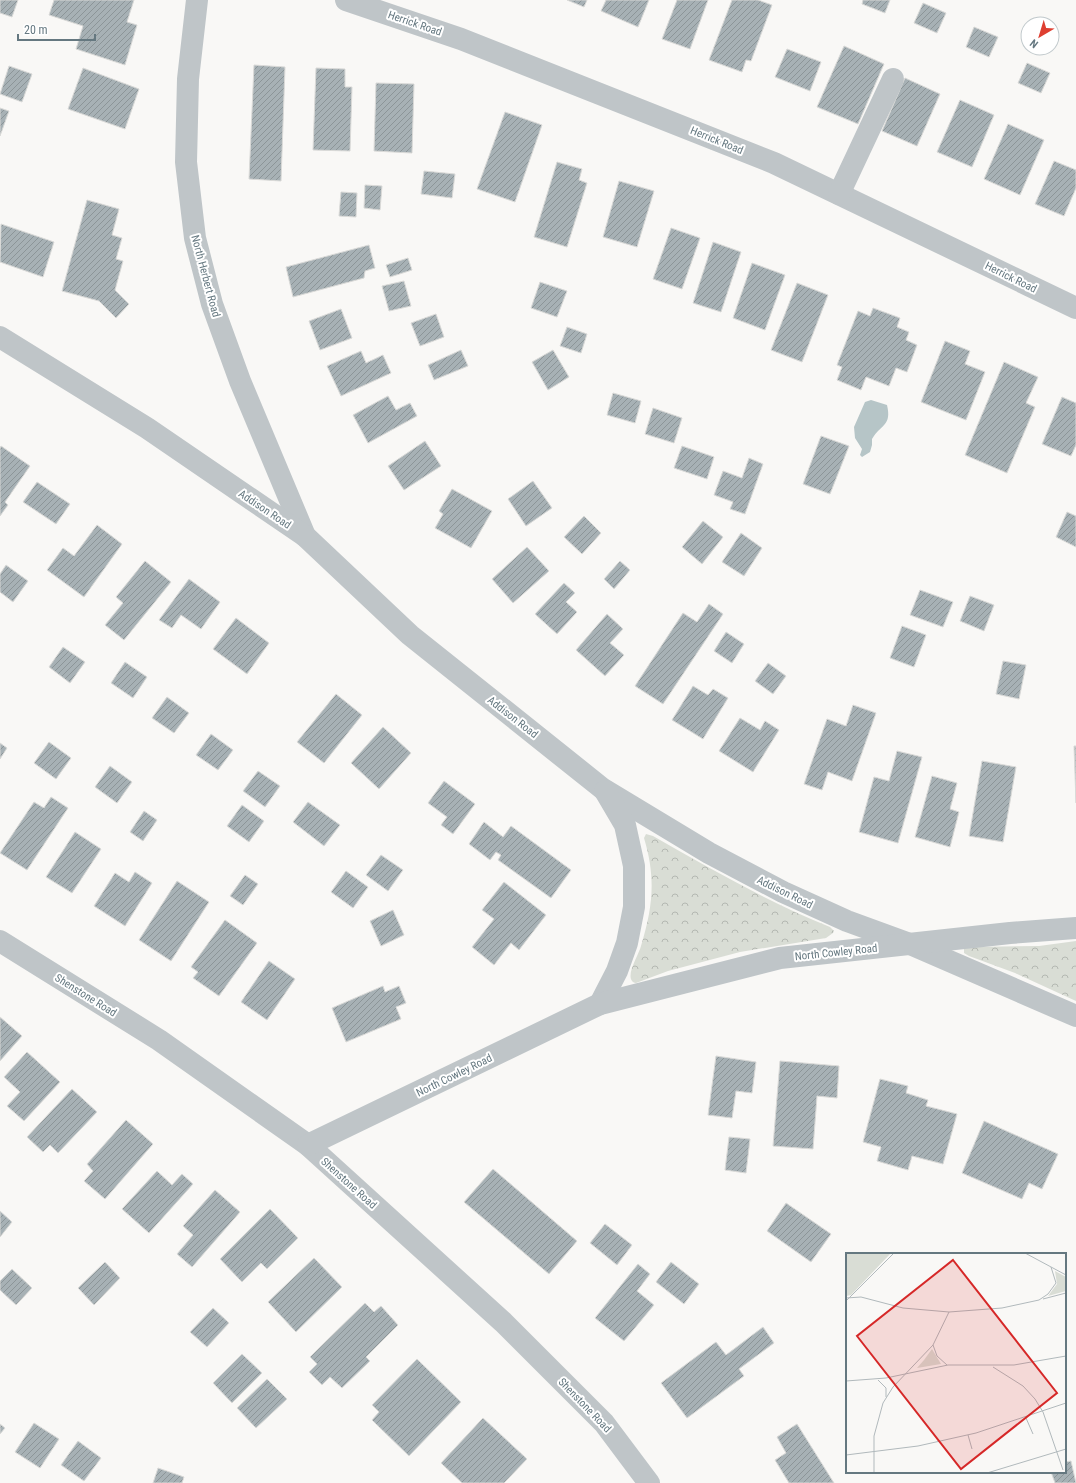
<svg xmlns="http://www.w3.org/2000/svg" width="1076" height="1483" font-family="'Roboto Condensed',sans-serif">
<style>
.park{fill:url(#park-crowns)}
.water{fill:#b6c5c7}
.building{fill:url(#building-hatch);stroke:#dadad8}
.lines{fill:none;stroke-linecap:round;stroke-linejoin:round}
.minor{stroke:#bfc5c8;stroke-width:22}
.labels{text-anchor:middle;stroke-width:4;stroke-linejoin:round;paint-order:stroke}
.street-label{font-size:11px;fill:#657880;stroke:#fff}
.inset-road{fill:none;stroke:#b1b9bc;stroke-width:1}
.view{fill:#d62828;fill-opacity:0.15;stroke:#d62828;stroke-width:2}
.inset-edge{fill:none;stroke:#657880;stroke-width:2}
</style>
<defs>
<pattern id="park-crowns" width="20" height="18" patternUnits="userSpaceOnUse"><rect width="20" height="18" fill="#d9ddd5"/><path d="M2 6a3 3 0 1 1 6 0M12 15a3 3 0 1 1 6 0" fill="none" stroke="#b4b8b2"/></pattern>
<pattern id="building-hatch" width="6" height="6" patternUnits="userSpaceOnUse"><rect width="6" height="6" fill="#a7b1b5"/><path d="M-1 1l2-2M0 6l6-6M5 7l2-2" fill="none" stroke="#8c9598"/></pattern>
</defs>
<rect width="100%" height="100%" fill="#f9f8f6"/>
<g class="park">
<path d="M646,834l7,2c58,33 115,66 177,91l4,4 -1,2 -7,5 -86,14 -72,19 -32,12c-14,-3 3,-28 5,-37 12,-40 15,-68 3,-108z"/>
<polygon points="1076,941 1076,1001 1015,973 969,956 964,953 964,949 970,947 1039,946"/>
</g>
<path class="water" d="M871,400l16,5c5,21 -6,19 -15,34v6l-2,7 -8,5 -2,-2 2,-6 -7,-11 -1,-11 11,-25z"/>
<g class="building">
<polygon points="0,0 18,0 12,17 0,13"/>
<polygon points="54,0 134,0 127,22 137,25 125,65 76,49 83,26 49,15"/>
<polygon points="567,0 587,0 584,7"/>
<polygon points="606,0 649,0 638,27 601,11"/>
<polygon points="677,0 708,0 690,49 662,39"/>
<polygon points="732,0 758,0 772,5 751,61 746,60 742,72 709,60"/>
<polygon points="863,0 890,0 885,13 862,4"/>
<polygon points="923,3 946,13 937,33 914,23"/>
<polygon points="974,27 998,37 989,57 966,47"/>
<polygon points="844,46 884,64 858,124 817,107"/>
<polygon points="787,49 821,62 810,91 775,77"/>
<polygon points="1027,63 1050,73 1041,93 1018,83"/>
<polygon points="254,65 285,67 281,181 249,179"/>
<polygon points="9,66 32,74 22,102 0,94"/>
<polygon points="83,68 139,89 125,129 68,109"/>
<polygon points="316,68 345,69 345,87 352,87 350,151 313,150"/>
<polygon points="905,78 940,94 917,146 882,131"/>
<polygon points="376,83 414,84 412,153 374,151"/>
<polygon points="960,100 994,115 972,167 937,152"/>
<polygon points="0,108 9,111 0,136"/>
<polygon points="505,112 542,125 515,202 477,189"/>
<polygon points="1008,124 1044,140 1020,195 984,179"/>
<polygon points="1054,161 1076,170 1076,188 1064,216 1035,204"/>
<polygon points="557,162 582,169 579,180 587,183 567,247 534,237"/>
<polygon points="424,171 455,174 452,198 421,194"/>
<polygon points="619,181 654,191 637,247 603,237"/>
<polygon points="365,185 382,186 380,210 364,208"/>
<polygon points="341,192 357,193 356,217 339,216"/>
<polygon points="87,200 119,209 112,235 122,238 116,259 123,261 115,290 129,304 116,318 99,301 62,291"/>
<polygon points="1,224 54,242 43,277 0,262"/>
<polygon points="671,228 700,238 682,289 653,279"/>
<polygon points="713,242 741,252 721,312 693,303"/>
<polygon points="369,245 375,268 365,271 364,278 293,297 286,267"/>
<polygon points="408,258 412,270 390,277 386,265"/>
<polygon points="752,263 785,275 765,330 733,318"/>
<polygon points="404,281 411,306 389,311 382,286"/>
<polygon points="540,282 567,291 557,317 531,308"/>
<polygon points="797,283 828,295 802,362 771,350"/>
<polygon points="873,308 900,318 897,327 909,332 906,340 917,345 907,372 896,368 889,386 866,377 861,390 837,380 842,367 837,365 858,311 870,316"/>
<polygon points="341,309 352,338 320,350 309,321"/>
<polygon points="436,314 444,337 420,346 411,323"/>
<polygon points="567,327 587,334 581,353 560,346"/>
<polygon points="945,341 970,351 965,364 985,372 966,420 921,402"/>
<polygon points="461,350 468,366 434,380 428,365"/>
<polygon points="553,350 569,377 548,390 532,362"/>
<polygon points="361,351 366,363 383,355 391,373 341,396 327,366"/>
<polygon points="1004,362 1038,377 1026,403 1035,407 1007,473 965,455"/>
<polygon points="613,393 641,401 635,423 607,415"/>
<polygon points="388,396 396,410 410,403 417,416 368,443 353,415"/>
<polygon points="1062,397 1076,403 1076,445 1071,456 1042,444"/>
<polygon points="653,408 682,418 674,443 645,434"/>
<polygon points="821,436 849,446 830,494 803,484"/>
<polygon points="425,441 441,466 404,490 388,466"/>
<polygon points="1,446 30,466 5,502 8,505 0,516 0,448"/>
<polygon points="682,446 714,457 707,479 674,468"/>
<polygon points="749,458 763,464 745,514 730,509 733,502 714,495 723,471 742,478"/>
<polygon points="533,481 552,508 526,526 508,499"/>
<polygon points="37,482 70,504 56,524 23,502"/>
<polygon points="452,489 492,511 471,548 435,528 443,514 439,511"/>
<polygon points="1067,512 1076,516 1076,547 1056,537"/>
<polygon points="584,516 601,533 582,554 564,537"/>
<polygon points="703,521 723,537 702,564 682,547"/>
<polygon points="97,525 122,544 84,597 47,570 63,548 74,556"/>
<polygon points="741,533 762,548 744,576 722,562"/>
<polygon points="527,547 549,571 513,603 492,579"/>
<polygon points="145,561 171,582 124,640 105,625 123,603 116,597"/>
<polygon points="620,561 630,570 614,589 604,579"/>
<polygon points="6,565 28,581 13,602 0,592 0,574"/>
<polygon points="189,579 220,602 201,629 181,615 172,628 159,620"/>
<polygon points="564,583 575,593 566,602 577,612 557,634 535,614"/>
<polygon points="920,590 953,602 943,627 910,615"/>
<polygon points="970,596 994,605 984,631 960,621"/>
<polygon points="709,604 723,614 663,704 635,686 683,613 697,622"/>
<polygon points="607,614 623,629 610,643 624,655 605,676 576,650"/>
<polygon points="236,618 269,643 247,674 213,649"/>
<polygon points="902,626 926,635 914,667 890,658"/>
<polygon points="726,632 744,644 732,663 714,651"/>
<polygon points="63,647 85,662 70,683 49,667"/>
<polygon points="1003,661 1026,665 1019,699 996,694"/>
<polygon points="125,662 147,677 133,698 111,683"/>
<polygon points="768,663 786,676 773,694 755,681"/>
<polygon points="693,686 708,695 713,689 728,698 703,739 672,720"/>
<polygon points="336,694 362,715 324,763 297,742"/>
<polygon points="167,697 189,713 174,733 152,718"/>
<polygon points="853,705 876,713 852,781 828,772 822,790 804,784 827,719 846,726"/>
<polygon points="740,718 760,730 765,721 779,730 753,772 719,751"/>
<polygon points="383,727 411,753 379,789 351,763"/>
<polygon points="211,734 233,750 218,770 196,755"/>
<polygon points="49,742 71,758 56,779 34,763"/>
<polygon points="0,743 7,748 0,759"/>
<polygon points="1074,746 1076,746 1076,803"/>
<polygon points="897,751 922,757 898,843 859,832 874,777 889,781"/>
<polygon points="982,761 1016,767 1003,842 969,836"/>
<polygon points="110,766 132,782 117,803 95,787"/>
<polygon points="258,771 280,786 265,807 243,791"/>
<polygon points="932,776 957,783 950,809 959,812 950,847 915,837"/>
<polygon points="444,781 475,804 453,834 441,825 447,817 428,803"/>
<polygon points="51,797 68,808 27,870 0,853 34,802 44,808"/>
<polygon points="308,802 340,825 324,846 293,822"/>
<polygon points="242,805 264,821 249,842 227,826"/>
<polygon points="144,811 157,820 143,841 130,832"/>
<polygon points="484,822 503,837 511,826 571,870 551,898 498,860 501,855 496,852 490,860 469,844"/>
<polygon points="75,832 101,849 72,893 46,877"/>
<polygon points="381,855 403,870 388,891 366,875"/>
<polygon points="346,871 368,887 353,908 331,892"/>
<polygon points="135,872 152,883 125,926 94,906 115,873 129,882"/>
<polygon points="245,875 258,884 243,905 230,896"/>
<polygon points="177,881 209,902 171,961 139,940"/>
<polygon points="504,882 546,915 519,950 511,943 494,965 472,947 494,919 482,910"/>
<polygon points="393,910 404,935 381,946 370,921"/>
<polygon points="225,920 257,943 219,996 193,978 198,972 191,967"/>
<polygon points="269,961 295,979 267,1020 241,1002"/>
<polygon points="383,986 385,992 399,986 406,1003 396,1007 401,1019 346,1042 332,1008"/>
<polygon points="0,1017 22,1036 0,1061"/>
<polygon points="27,1052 60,1082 24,1121 7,1106 20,1092 4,1077"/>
<polygon points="716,1056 756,1062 752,1093 736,1091 732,1118 708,1115"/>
<polygon points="780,1061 839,1066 837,1098 817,1096 813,1149 773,1146"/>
<polygon points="880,1079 908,1086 906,1093 928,1100 926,1106 957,1114 943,1164 912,1156 908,1170 877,1161 881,1147 863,1142"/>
<polygon points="72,1089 97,1112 58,1153 50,1145 43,1152 27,1137"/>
<polygon points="126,1120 153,1144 105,1199 84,1181 93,1171 87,1164"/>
<polygon points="984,1121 1058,1154 1042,1189 1029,1183 1022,1199 962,1173"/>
<polygon points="729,1137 750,1139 746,1173 725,1170"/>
<polygon points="493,1169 577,1241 549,1274 464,1202"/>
<polygon points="157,1171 172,1185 182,1174 193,1184 149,1233 122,1209"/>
<polygon points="215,1190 240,1212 192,1267 177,1254 193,1235 183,1226"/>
<polygon points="786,1203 831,1234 811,1262 767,1231"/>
<polygon points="270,1209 298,1238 267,1269 261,1263 242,1282 220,1259"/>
<polygon points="0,1211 12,1222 0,1237"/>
<polygon points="605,1224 632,1245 617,1265 590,1243"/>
<polygon points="314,1258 342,1287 296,1332 268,1302"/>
<polygon points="105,1262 120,1278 94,1305 78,1288"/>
<polygon points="671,1262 699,1284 684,1304 656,1282"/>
<polygon points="638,1264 650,1274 637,1291 654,1305 624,1341 595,1318"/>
<polygon points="12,1269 32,1288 16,1305 0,1290 0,1281"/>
<polygon points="365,1303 374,1312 381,1306 398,1325 366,1357 370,1361 342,1388 330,1377 322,1385 309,1372 317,1364 310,1357"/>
<polygon points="213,1308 229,1323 207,1347 190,1332"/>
<polygon points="763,1327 774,1343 739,1369 744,1376 687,1418 661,1383 716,1342 726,1355"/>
<polygon points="242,1354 262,1373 232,1403 213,1383"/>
<polygon points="417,1359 461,1402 409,1456 372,1420 379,1412 372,1405"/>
<polygon points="267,1379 287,1399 256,1428 237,1408"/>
<polygon points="483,1418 527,1459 504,1483 462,1483 441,1463"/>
<polygon points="34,1423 59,1439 40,1468 15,1452"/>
<polygon points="0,1424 5,1428 0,1434"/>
<polygon points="797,1424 834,1483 789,1483 775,1460 786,1453 777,1437"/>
<polygon points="78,1441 101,1458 84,1481 61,1465"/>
<polygon points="1071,1461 1076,1483 1055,1483 1051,1472 1065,1472 1065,1462"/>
<polygon points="158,1468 184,1477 182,1483 153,1483"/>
</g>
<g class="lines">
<g class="minor">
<polyline points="197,0 188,79 186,162 195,238 212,304 240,381 305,536"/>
<polyline points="346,0 461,39 774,163 1076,308"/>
<polyline points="839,194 893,79"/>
<polyline points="0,337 147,428 305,536 410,635 603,789 709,853 783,892 847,921 910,944 1076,1016"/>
<polyline points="0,941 159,1040 308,1145 503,1322 604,1423 649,1483"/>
<polyline points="600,1004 617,971 627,943 634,907 634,866 625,825 605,791"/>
<polyline points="308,1145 600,1004 780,958 1010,933 1076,928"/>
</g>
</g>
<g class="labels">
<g class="street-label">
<text transform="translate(415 23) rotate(19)" y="4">Herrick Road</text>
<text transform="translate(717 140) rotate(22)" y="4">Herrick Road</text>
<text transform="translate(206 276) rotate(75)" y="4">North Herbert Road</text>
<text transform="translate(1011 277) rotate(26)" y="4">Herrick Road</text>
<text transform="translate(265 509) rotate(34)" y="4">Addison Road</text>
<text transform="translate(513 717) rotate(38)" y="4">Addison Road</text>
<text transform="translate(785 892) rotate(26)" y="4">Addison Road</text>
<text transform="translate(836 952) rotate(-6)" y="4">North Cowley Road</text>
<text transform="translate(86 995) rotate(32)" y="4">Shenstone Road</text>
<text transform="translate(454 1075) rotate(-26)" y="4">North Cowley Road</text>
<text transform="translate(349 1183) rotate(42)" y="4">Shenstone Road</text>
<text transform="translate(585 1405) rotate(46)" y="4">Shenstone Road</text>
</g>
</g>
<g transform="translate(846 1253)">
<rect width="220" height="220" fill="#f9f8f6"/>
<path d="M0,0h45l-40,42 -5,1zM209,18l11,6v14l-18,5 9,-12zM86,96l9,15 -24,4 7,-8z" fill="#d9ddd5"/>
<path d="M0,1l18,10 -18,18z" fill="#d9ddd5"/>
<path class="inset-road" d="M179,0l41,22M0,45l15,-1 42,11 46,4 53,-4 37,-8 9,-6 8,-11 -5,-16M197,46l23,-6M0,48l48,-48M87,92l4,11 10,9M147,114l30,19 12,13 8,13 20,58M32,127l8,8v9M0,128l40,-3 62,-13h66l52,-9M180,165l7,16M122,182l4,14M0,202l72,-9 58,-13 90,-30M28,220v-37l9,-33 10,-16 40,-42 16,-33M141,220l79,-24"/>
<path class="view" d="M107,7l104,133 -96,76 -104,-133z"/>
<rect width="220" height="220" class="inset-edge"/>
</g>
<g transform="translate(1040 36) rotate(218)"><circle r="19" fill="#ffffff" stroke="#c1c9cc"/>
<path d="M0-3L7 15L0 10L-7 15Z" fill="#de3f31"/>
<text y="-6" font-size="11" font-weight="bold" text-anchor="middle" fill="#657880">N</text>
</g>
<path d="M18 34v6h77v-6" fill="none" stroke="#657880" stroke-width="2"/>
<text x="24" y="34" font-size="12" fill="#657880" stroke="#ffffff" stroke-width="3" paint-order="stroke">20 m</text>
</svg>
